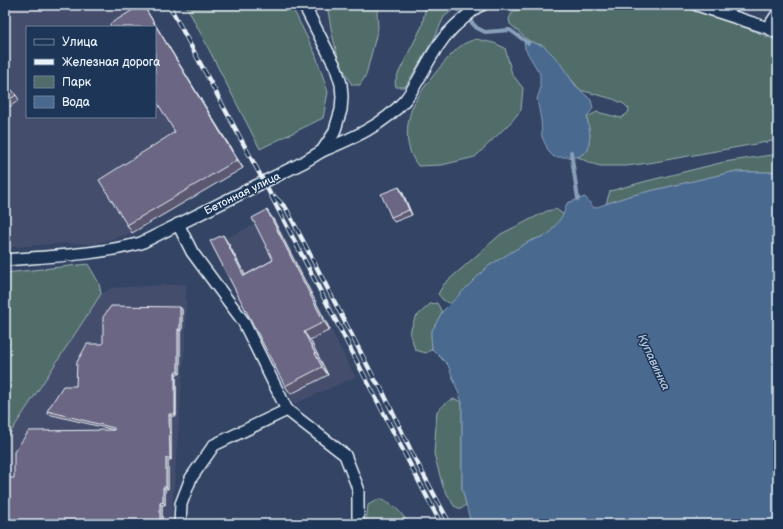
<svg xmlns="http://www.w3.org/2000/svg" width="783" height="529" font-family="'Balsamiq Sans',sans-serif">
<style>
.built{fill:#444e6d;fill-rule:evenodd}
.green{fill:#516d6b;stroke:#9cafb2}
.water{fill:#49698f;stroke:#899fb9}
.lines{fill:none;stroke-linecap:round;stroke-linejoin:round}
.stream{stroke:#899fb9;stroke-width:4}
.street-casing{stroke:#e8f1f8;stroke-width:14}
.street{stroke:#1d3557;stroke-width:11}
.rail-casing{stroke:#e8f1f8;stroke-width:4.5}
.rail{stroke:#1d3557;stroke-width:3;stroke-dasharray:9;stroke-linecap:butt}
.wall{fill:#5c5871;stroke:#e8f1f8}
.shaded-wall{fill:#4b475c;stroke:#e8f1f8}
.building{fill:#6b6683;stroke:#e8f1f8}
.labels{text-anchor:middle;stroke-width:3;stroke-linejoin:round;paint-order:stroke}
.street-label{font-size:11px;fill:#e8f1f8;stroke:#1d3557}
.water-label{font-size:12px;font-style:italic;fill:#b0c1d3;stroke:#1d3557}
</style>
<rect width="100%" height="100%" fill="#344464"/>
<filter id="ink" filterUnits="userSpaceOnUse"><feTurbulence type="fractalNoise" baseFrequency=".025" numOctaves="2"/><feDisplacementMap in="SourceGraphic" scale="8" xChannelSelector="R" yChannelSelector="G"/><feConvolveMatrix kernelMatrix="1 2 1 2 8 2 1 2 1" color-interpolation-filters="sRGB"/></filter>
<g filter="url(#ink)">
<g class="built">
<path d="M5,5h140l98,163 -111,65 -38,11 -29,-1 -60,5zM27,27h128v90h-128z"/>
<polygon points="274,216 355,377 294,404 210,245"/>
<polygon points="186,284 186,332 171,524 5,524 5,441 101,294 111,288"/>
</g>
<g class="green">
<polygon points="186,5 291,5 315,53 328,92 323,118 260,149"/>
<polygon points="327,5 380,5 377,13 378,28 366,75 360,85 352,85 339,61 332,34"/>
<polygon points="426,5 459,5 444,17 435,37 405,87 396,87 395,82 398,74 422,26"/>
<polygon points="555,5 676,5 735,23 778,41 778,140 649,163 626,166 600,166 590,163 578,157 588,150 590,135 587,117 597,112 621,118 628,113 629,109 624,104 613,99 580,90 544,46 529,41 510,24 509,19 513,11"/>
<path d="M476,39l18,4 11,5 7,26 11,14 -2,22 -10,12 -36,35 -33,8 -24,1c-13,-17 -13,-38 -6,-58 5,-14 37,-54 50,-63 4,-3 9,-4 14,-6z"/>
<polygon points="778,154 778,172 732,172 629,196 606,204 610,191 647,181 724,162"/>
<polygon points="556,209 564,215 549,234 528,242 487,267 451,304 443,300 438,294 444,284 501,234 547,211"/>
<polygon points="88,264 99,283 101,294 5,441 5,273"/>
<polygon points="437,303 442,312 431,333 432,349 426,353 415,350 410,332 415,318 430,304"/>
<path d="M455,399l7,3v85l4,18 -5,4 -7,-3 -11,-19 -9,-33 3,-43c7,-5 8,-10 18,-12z"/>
<path d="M379,499c15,5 21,12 30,25h-43l2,-19z"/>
</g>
<g class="water">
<polygon points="524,40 544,46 558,60 575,85 591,100 593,108 587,117 590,135 588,150 578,157 554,157 549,152 542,137 541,120 537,99 540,90 540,74 525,49"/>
<polygon points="732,172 778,172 778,524 471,524 462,488 462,402 448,365 432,349 431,333 442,312 487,267 528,242 549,234 563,215 567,203 585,197 594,208 629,196"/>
</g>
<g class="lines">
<g class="stream">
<polyline points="455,5 458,10"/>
<polyline points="471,22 477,28 485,32 510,30 528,43"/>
<polyline points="571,152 578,199"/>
</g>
<g class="street-casing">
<g id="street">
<polyline points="697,5 768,28 778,33"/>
<polyline points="768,28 778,13"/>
<path d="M322,151c29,-12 62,-26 83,-51 13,-16 21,-37 33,-54 10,-16 25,-27 39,-39l5,-2"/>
<polyline points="178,224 192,252 243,321 287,410"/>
<path d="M5,260c46,-4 92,-5 136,-17l163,-81 18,-11 12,-18 7,-23 1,-13 -1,-13 -5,-16 -32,-63"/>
<polyline points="180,524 181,504 191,478 214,445 287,410 345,455 358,488 358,524"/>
</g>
</g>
<use href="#street" class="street"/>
<g class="rail-casing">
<g id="rail">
<polyline points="169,5 264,182 441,524"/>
<polyline points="275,197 286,208 375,380 381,388 413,455 450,524"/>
</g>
</g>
<use href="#rail" class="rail"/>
</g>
<g class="wall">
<polygon points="148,13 243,168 132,233 127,225 175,132"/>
<polygon points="5,85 16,95 19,100 5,110"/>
<polygon points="402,191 412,215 394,222 391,217"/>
<polygon points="273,219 330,330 310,340 328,375 291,394 285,386 228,243 245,275 273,260"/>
<polygon points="182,309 182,331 180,331 180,374 176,374 176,416 171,416 171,460 168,460 168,489 165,489 165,505 162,505 162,524 5,524 114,430 48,414 47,411 76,386 103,344"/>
</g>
<g class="shaded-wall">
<polygon points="143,5 148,13 243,168 237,160"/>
<polygon points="399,187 402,191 412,215 409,210"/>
<polygon points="267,210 273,219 330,330 324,322"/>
<polygon points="223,235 228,243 250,284 244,276"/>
<polygon points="180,307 182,309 182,331 180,329"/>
<polygon points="178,329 180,331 180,374 178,372"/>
<polygon points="304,332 310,340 328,375 322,367"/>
<polygon points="175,372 176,374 176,416 175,414"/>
<polygon points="169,414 171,416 171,460 170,458"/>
<polygon points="166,458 168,460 168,489 166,487"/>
<polygon points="163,487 165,489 165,505 163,502"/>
<polygon points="160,503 162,505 162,524 160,524"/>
</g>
<g class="building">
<polygon points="141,5 143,5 237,160 127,225 99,180 175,132 155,99 155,27 111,27 110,24"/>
<polygon points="7,84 16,95 5,103 5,85"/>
<polygon points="399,187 409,210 391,217 381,194"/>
<polygon points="267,210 324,322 304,332 322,367 285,386 210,241 223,235 244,276 273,260 252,218"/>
<polygon points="111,306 180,307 180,329 178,329 178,372 175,372 175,414 169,414 170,458 166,458 166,487 163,487 163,502 160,503 160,524 5,524 5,478 14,478 14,452 29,431 114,430 114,428 47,411 63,386 76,386 77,362 87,344 103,344 103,317"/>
</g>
</g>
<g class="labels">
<g class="street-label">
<text transform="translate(242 193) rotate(-26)" y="4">Бетонная улица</text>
</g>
<g class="water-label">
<text transform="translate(654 362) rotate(65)" y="4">Купавинка</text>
</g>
</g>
<rect width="783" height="529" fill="none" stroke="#1d3557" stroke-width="20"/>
<rect x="10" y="10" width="763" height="509" fill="none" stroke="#e8f1f8" stroke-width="1.5" filter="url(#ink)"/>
<rect x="26" y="26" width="130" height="92" fill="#1d3557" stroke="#6e8097"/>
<rect x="34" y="39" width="20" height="6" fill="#1d3557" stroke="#6e8097"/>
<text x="62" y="46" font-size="12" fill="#e8f1f8">Улица</text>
<rect x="34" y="59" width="20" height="6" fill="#e8f1f8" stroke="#6e8097"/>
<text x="62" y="66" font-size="12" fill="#e8f1f8">Железная дорога</text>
<rect x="34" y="76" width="20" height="12" fill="#516d6b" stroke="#6e8097"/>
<text x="62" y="86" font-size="12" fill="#e8f1f8">Парк</text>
<rect x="34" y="96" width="20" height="12" fill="#49698f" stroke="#6e8097"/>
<text x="62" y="106" font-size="12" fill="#e8f1f8">Вода</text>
</svg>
